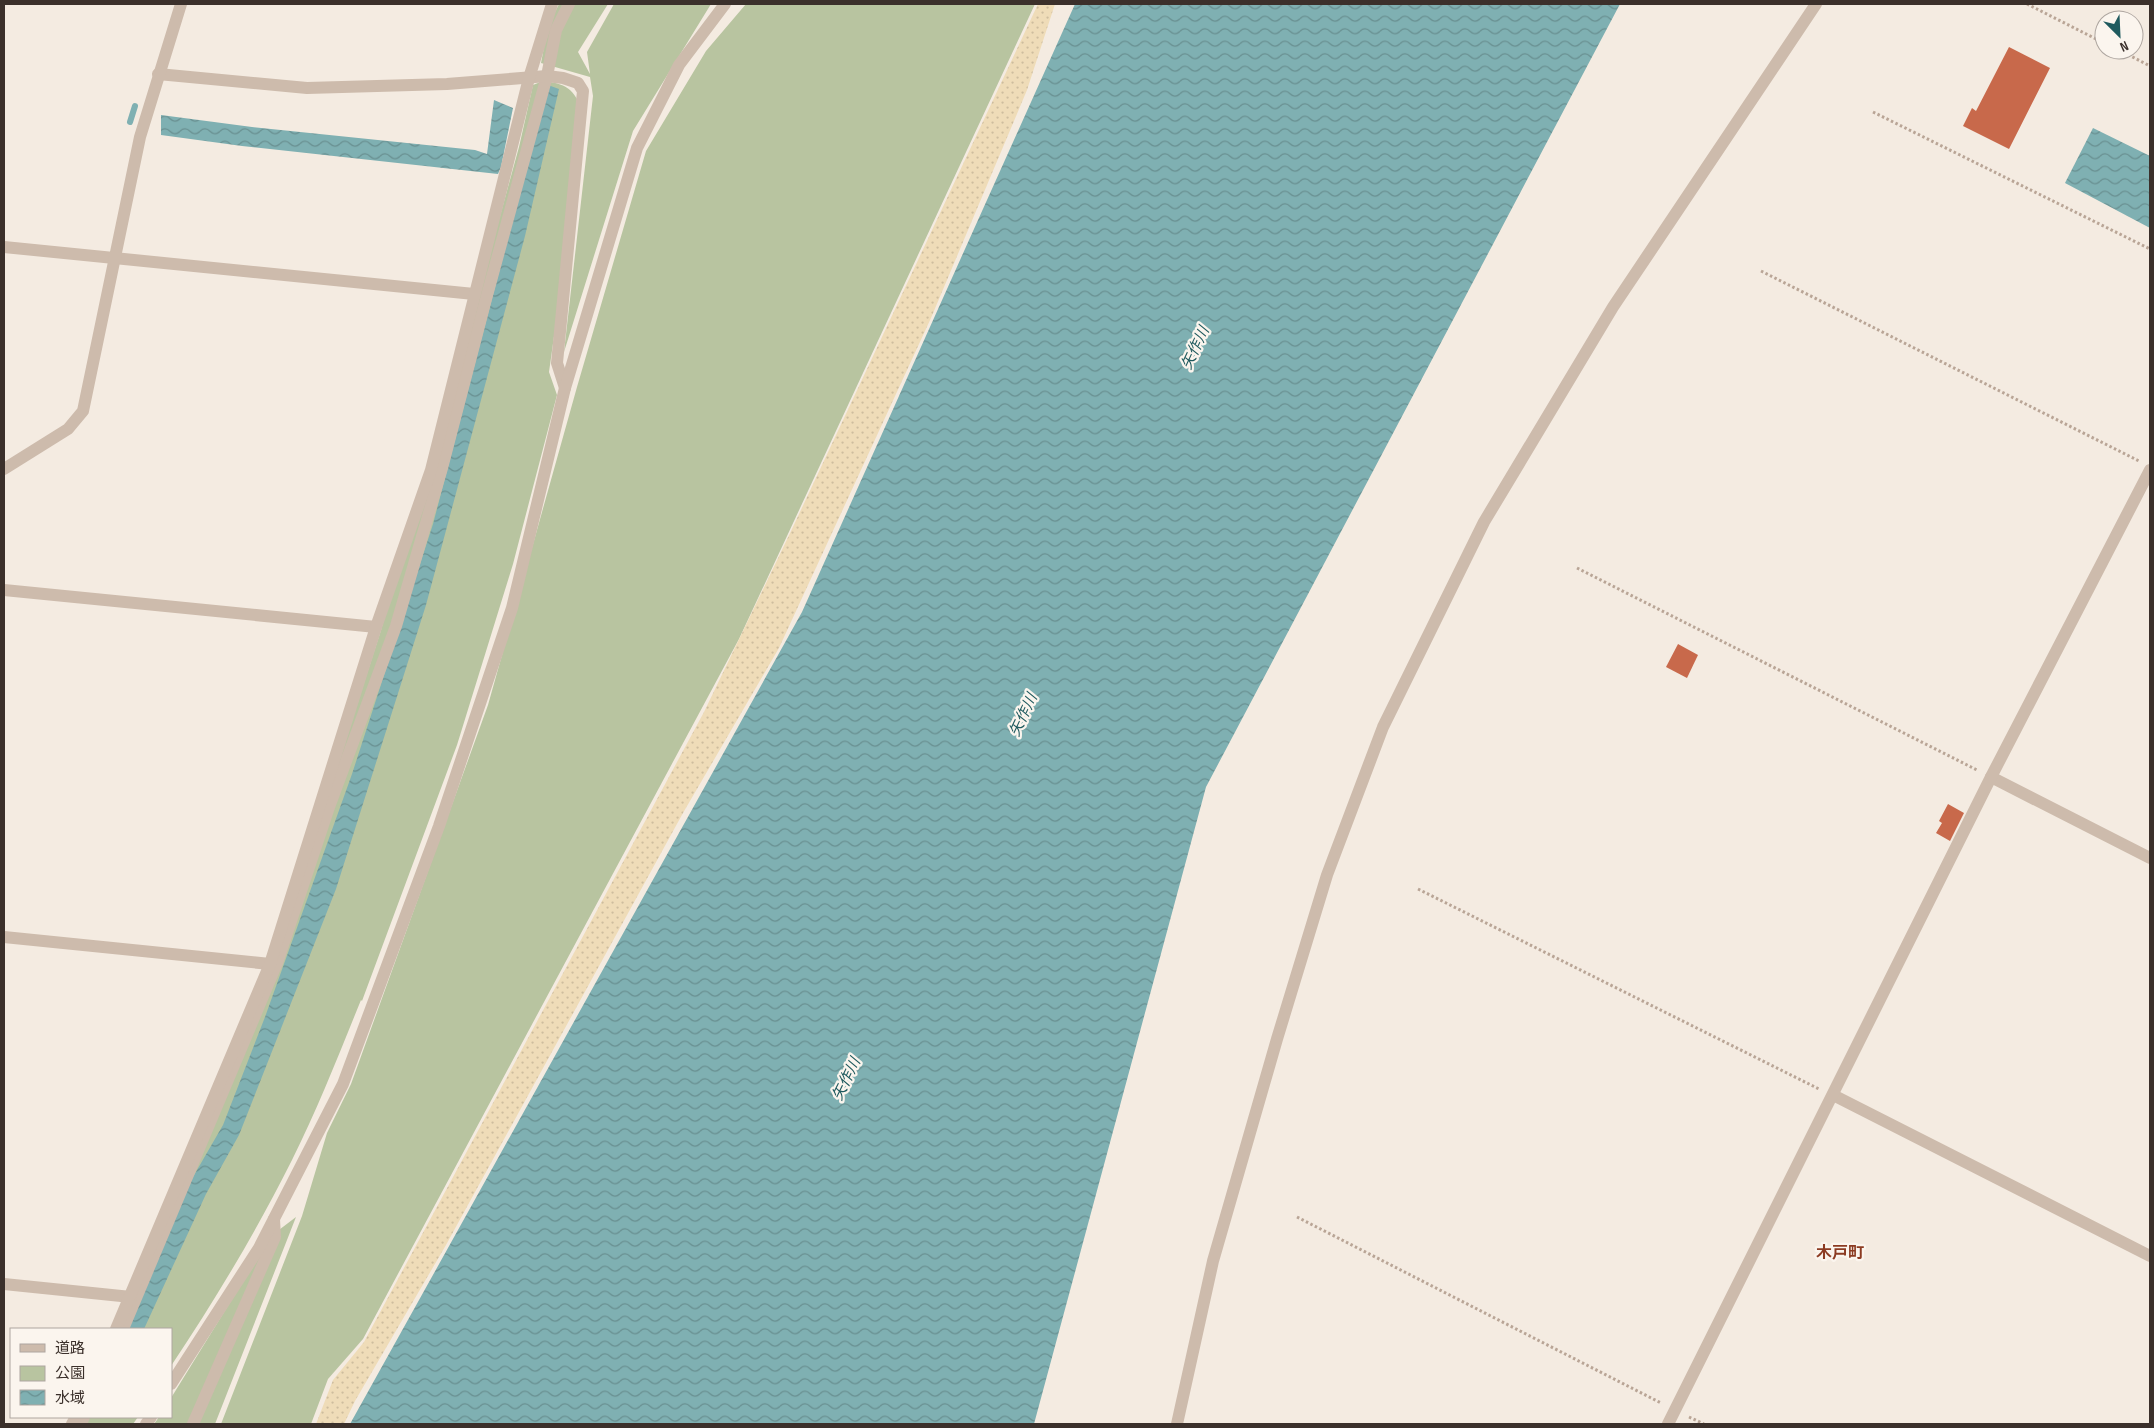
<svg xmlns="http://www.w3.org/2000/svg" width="2154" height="1428" font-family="'Sofia Sans Condensed','Noto Sans JP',sans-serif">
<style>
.green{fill:#b8c4a0}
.sand{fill:url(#sand-dots)}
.water{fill:url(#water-waves)}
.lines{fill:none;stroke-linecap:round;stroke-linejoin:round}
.stream{stroke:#7fb0b2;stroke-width:6}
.building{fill:#c8694b}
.path{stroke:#b9a596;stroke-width:3;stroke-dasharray:2.5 2.5;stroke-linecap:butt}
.pedestrian{stroke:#cdbbac;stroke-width:12}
.minor{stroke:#cdbbac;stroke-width:12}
.tertiary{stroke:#cdbbac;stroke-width:12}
.labels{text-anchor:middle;stroke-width:4.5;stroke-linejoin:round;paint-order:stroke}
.water-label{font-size:15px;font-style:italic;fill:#1f5a5e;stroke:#fbf5ee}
.quarter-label{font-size:16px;font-weight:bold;fill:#8c3b22;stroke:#fbf5ee}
</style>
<defs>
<pattern id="sand-dots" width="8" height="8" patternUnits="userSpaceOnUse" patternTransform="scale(1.25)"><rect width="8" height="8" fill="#efdcb8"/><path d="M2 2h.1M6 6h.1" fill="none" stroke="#cebd9e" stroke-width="1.8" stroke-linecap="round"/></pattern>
<pattern id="water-waves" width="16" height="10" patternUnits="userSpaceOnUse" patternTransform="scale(1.25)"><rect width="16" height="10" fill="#7fb0b2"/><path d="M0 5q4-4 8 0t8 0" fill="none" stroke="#699091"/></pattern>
</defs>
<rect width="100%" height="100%" fill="#f4ebe1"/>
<g class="green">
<polygon points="559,4 608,4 578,52 590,74 587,52 614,4 711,4 633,131 564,352 593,96 590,77 541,63 548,26"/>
<polygon points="746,4 1035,4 739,639 363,1339 328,1379 311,1424 221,1424 302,1216 327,1133 351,1084 488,705 577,387 646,151 706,51"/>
<path d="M543,81c16,2 26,4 34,18l-19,209 -9,64 8,23 -44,169 -56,181 -95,256 -1,-1c-22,54 -43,108 -69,160 -36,72 -77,140 -121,206v-37h-52l154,-364 108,-335 106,-367 32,-116 14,-62z"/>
<polygon points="296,1217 215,1424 154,1424 159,1417 171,1417 171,1398 271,1236"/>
<polygon points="79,1417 138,1417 133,1424 76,1424"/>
</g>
<polygon class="sand" points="1038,4 1055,4 1027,90 931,318 779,648 683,813 446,1245 355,1401 344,1424 316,1424 333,1380 364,1342 704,712 792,529"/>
<g class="water">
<polygon points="1075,4 1620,4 1206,787 1034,1424 350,1424 802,612"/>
<polygon points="548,85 559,89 525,236 426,605 336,889 239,1135 206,1194 144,1329 127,1329 182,1196 223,1125 265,1017 352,774 433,524"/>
<polygon points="494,100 513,108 501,167 498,174 242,146 161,135 161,115 252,127 475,150 487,154"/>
<polygon points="2093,128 2150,156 2150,228 2065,183"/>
</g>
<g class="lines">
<polyline class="stream" points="130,122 135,106"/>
</g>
<g class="building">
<polygon points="2009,47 2050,68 2009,149 1963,126 1972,108 1976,111"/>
<polygon points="1678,644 1698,655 1687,678 1666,667"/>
<polygon points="1948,804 1964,813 1950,841 1936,833 1942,823 1939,821"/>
</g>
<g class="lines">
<g class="path">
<polyline points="2027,4 2104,43"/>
<polyline points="2119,50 2150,66"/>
<polyline points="1873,112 2150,249"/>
<polyline points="1761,271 2139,461"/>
<polyline points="1577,568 1977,770"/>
<polyline points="1418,889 1819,1089"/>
<polyline points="1297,1217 1661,1403"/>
<polyline points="1689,1417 1704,1424"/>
</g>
<g class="pedestrian">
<polyline points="123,1329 277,963 328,810 396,626 442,468 486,299 547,76 556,30 569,4"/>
<polyline points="81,1424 84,1417"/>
<polyline points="193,1424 275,1237 274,1219"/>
</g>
<g class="minor">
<polyline points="158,74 307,88 447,84 547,76 563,78 578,83 583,91 557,363 565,388"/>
<polyline points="4,247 474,294"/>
<polyline points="4,590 376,627"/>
<polyline points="1991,777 2150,858"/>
<polyline points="4,937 270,964"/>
<polyline points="1833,1095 2150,1256"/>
<polyline points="4,1284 131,1297"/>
<polyline points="116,1329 270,964 376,627 431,470 529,78 552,4"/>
<polyline points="171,1384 259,1248 343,1084 439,826 512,608 565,388 637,148 679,65 725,4"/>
<polyline points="72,1424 76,1417"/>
<polyline points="146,1424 151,1417"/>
<polyline points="1177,1424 1213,1261 1277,1039 1327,875 1383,727 1484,522 1613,307 1816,4"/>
<polyline points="1668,1424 1991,777 2150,470"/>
</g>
<polyline class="tertiary" points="4,469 68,429 83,411 140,137 181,4"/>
</g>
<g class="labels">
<g class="water-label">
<text transform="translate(1195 348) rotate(-65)" y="5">矢作川</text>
<text transform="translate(1023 715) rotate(-65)" y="5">矢作川</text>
<text transform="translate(846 1079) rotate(-64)" y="5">矢作川</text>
</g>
<g class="quarter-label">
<text x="1840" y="1258">木戸町</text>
</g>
</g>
<rect width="2154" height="1428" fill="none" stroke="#3b302b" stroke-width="10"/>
<rect x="10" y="1328" width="162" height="90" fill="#fbf5ee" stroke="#aea6a0"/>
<rect x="20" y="1344" width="25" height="8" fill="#cdbbac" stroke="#aea6a0"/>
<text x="55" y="1353" font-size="15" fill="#3b302b">道路</text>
<rect x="20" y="1366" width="25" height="15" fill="#b8c4a0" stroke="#aea6a0"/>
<text x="55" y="1378" font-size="15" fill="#3b302b">公園</text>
<rect x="20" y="1390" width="25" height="15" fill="url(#water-waves)" stroke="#aea6a0"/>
<text x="55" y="1403" font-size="15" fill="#3b302b">水域</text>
<g transform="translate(2119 35) rotate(156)"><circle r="24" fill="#fbf5ee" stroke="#aea6a0"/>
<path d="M0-4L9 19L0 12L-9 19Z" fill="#1f5a5e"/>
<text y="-8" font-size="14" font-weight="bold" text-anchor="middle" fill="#3b302b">N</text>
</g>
</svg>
